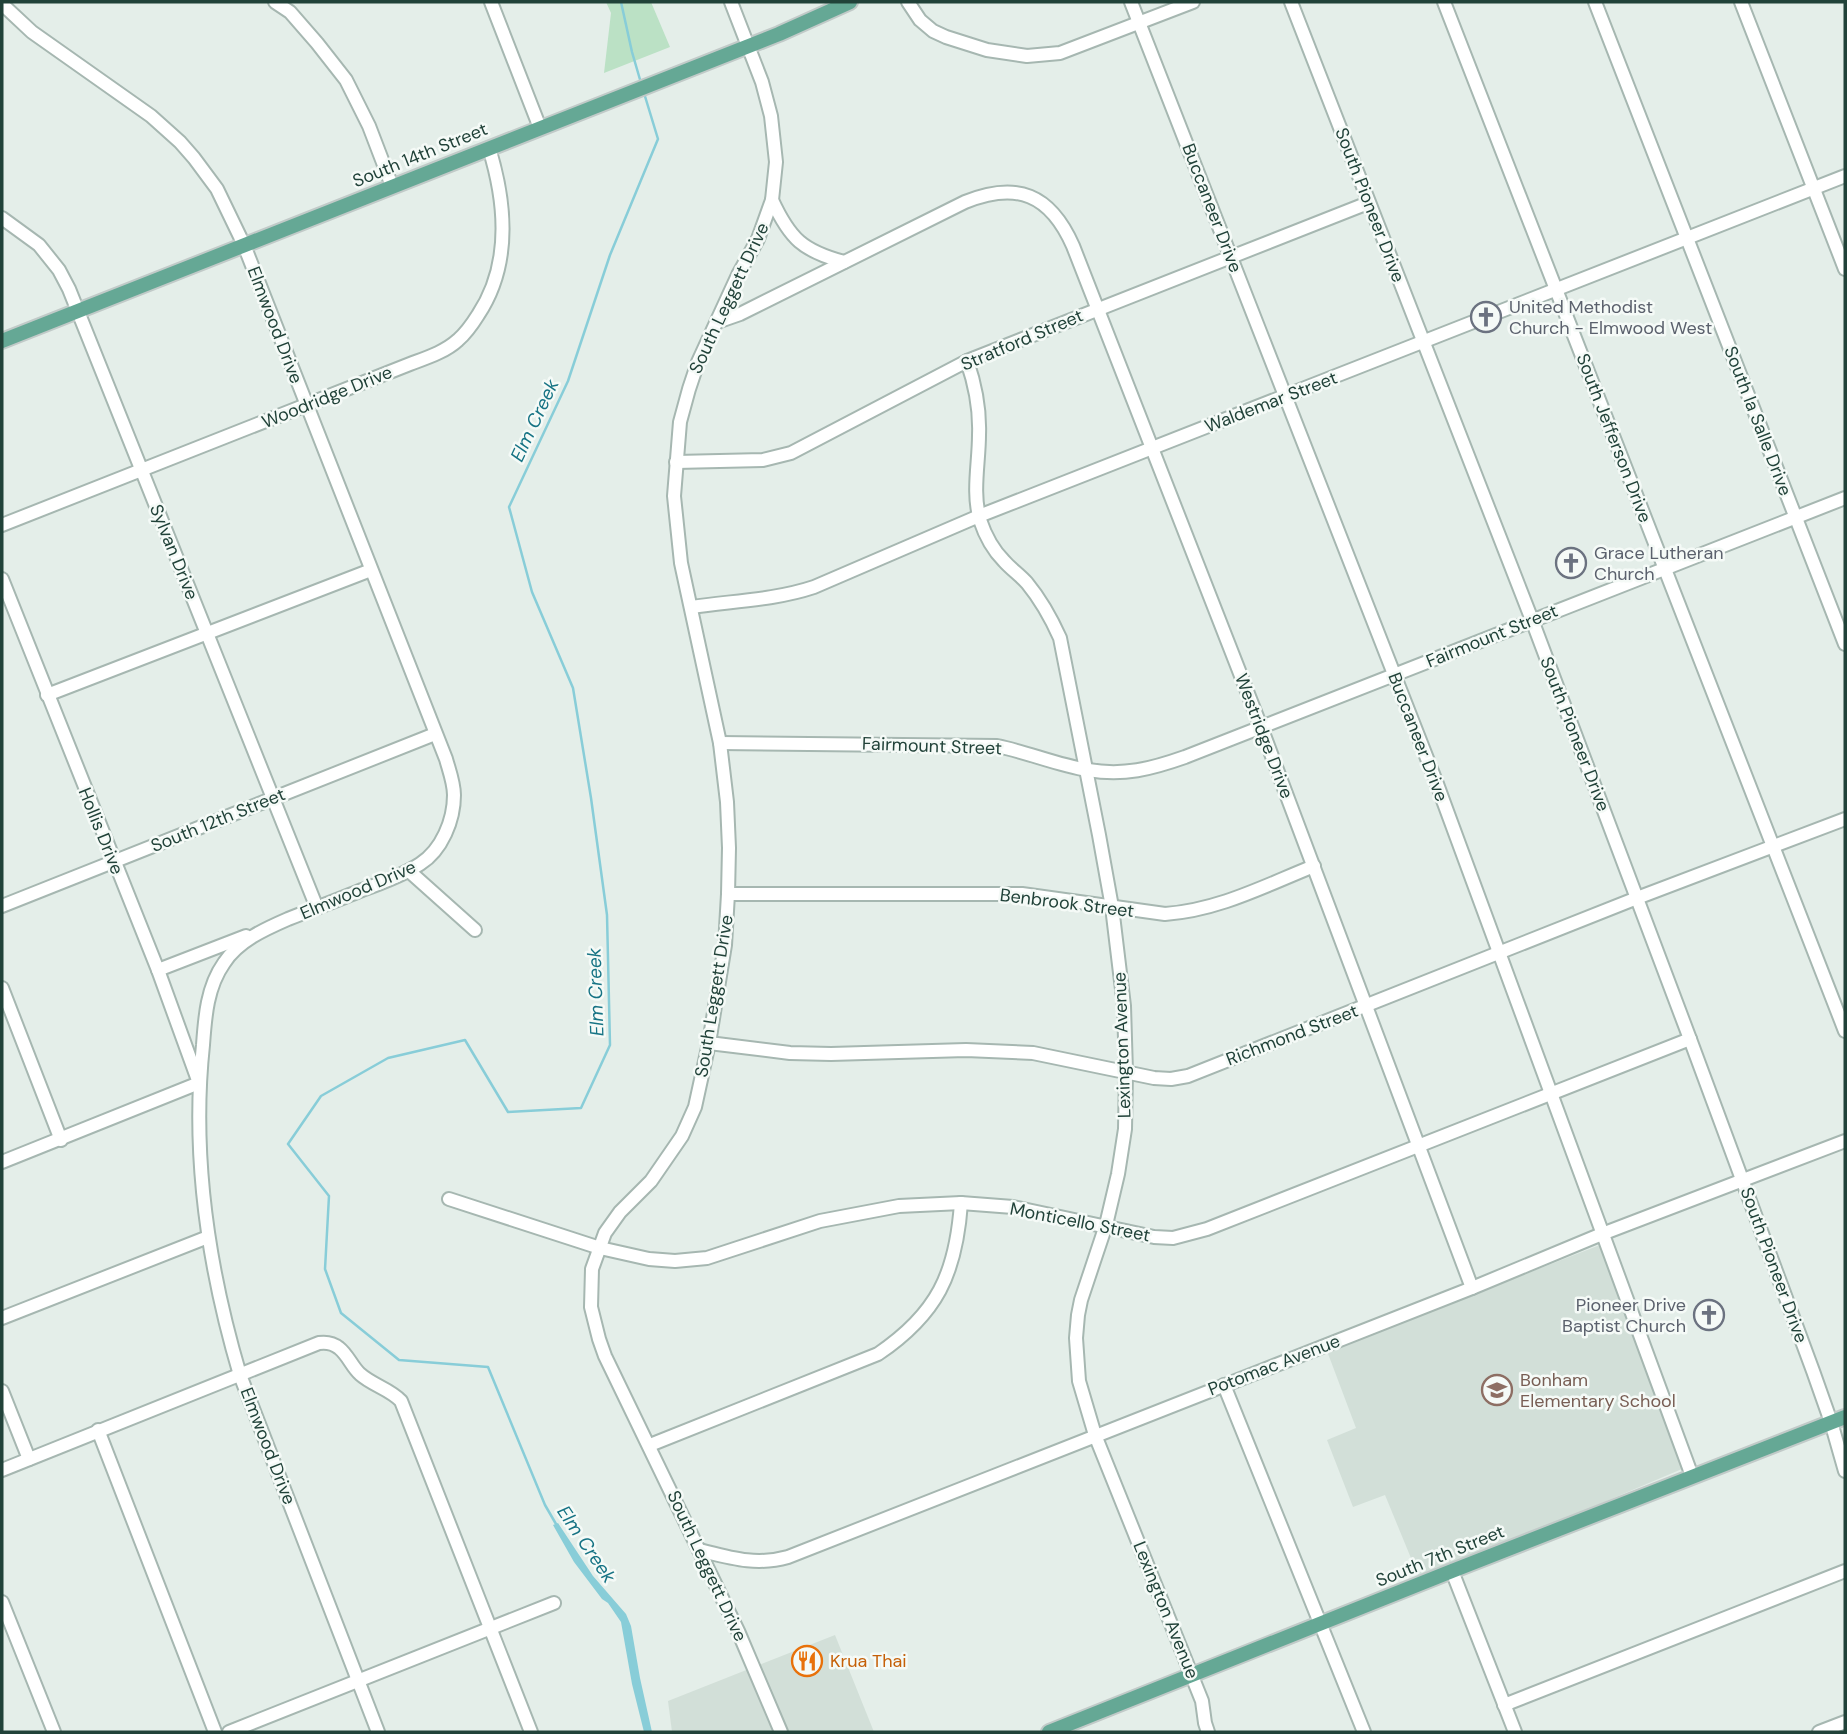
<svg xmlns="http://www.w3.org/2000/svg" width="1847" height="1734" font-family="'DM Sans',sans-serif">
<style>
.built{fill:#d2dfd8}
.green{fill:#bbe1c5}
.water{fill:#88cdd8}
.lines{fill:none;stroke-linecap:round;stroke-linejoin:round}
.stream{stroke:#88cdd8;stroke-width:2.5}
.minor-casing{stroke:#a6b7b1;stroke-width:16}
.major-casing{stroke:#c1cac8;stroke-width:18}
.minor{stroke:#fff;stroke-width:12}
.major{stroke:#65a895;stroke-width:14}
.labels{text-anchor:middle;stroke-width:5;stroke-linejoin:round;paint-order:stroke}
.street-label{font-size:18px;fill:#214239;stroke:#f5faf7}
.worship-label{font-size:18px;fill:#5b616d;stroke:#f5faf7;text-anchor:start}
.education-label{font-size:18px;fill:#785e54;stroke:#f5faf7;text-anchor:start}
.food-label{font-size:18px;fill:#c56008;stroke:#f5faf7;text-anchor:start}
.water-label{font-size:19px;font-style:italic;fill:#167384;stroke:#f5faf7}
</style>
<rect width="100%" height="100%" fill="#e4eee9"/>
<g class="built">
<polygon points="1600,1245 1682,1469 1420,1580 1385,1495 1353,1507 1327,1440 1356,1428 1327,1351"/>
<polygon points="835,1635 874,1732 672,1732 668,1701"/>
</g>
<polygon class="green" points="606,2 651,2 670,47 604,73 611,13"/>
<polygon class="water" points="558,1523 593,1576 626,1614 631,1626 640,1678 652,1732 644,1732 632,1684 621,1622 608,1603 602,1599 574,1562 553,1525"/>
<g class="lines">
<g class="stream">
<polyline points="621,2 632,52 641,83"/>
<polyline points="556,1524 545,1505 488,1367 399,1360 341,1313 325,1269 329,1196 288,1144 321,1096 388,1058 465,1040 508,1112 581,1108 610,1045 607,915 591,798 573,688 532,592 509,507 568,381 610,255 658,139 644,93"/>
</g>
<g class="minor-casing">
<g id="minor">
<polyline points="275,2 290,12 317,43 346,80 369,126 392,186"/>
<polyline points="491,2 540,128"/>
<polyline points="731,2 762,82 771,116 776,162 772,200 758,239 738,275 698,362 689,389 680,422 674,496 681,563 720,743 727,802 729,848 728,894 725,945 709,1043 695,1107 682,1136 651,1181 620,1212 605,1233 592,1269 591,1307 599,1339 605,1356 738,1631 781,1732"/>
<polyline points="908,2 920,20 933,31 946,37 987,50 1027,56 1060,53 1193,2"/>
<polyline points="1131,2 1437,784 1692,1476"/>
<polyline points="1291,2 1532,620 1690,1039 1813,1371 1831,1422 1845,1471"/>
<polyline points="1444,2 1845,1031"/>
<polyline points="1595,2 1845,644"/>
<polyline points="1741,2 1845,269"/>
<path d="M2,4l30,28 119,84 29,26 14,16 23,31 27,56 202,514c3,11 8,24 8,36 0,25 -12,55 -34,69 -17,11 -38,19 -58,26 -24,10 -49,19 -74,29 -23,10 -50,22 -64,44 -17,24 -19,54 -21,82 -12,112 5,222 37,330l138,357"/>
<path d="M772,200c18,39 31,51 72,62"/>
<polyline points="2,218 39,245 59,270 69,289 317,908"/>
<path d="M717,322l23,-8 225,-112c52,-21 85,-8 108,44l188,481 211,561"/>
<path d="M967,361c8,23 13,49 12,74 0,28 -7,57 1,85 5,15 13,30 24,41 7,8 16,14 23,22 14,17 24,35 33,55l39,197 13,72 12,99 2,66 -1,57 -7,45 -12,51 -25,75 -3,15 -2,23 3,43 16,54 107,266 3,22 3,9"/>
<polyline points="676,462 763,460 791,453 967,361 1368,203"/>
<path d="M2,525l408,-161c16,-6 35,-12 48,-24 8,-7 15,-17 20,-25 34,-51 28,-112 11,-167"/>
<polyline points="2,579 158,970 199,1083 2,1162"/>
<path d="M692,607c41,-6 83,-7 122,-20l165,-71 866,-340"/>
<polyline points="47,695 371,570"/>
<path d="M720,743l277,3c30,6 60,19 91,24 36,6 63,-1 97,-13l660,-259"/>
<polyline points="409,871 475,930"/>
<path d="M728,894h294l143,20c54,-4 99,-28 149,-48"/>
<polyline points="2,906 435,734"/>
<polyline points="158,970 246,936"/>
<polyline points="2,988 61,1140"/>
<polyline points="709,1043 790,1053 831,1054 966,1050 1033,1053 1154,1078 1171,1079 1188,1076 1637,898 1845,819"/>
<polyline points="449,1199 600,1248 649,1259 675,1261 707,1258 820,1221 899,1206 961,1203 1013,1207 1154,1237 1173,1238 1207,1229 1690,1039"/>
<polyline points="2,1318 208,1237"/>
<polyline points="1224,1385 1364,1732"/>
<polyline points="2,1391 29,1459"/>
<polyline points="98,1430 215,1732"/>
<path d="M650,1445l228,-91c59,-40 78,-80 83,-151"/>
<path d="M2,1470l317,-127c7,-1 14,0 20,5 9,7 13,19 21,26 12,11 30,15 41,27l130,331"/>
<path d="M699,1550c32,8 57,16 89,7l684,-269 130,-54 243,-93"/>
<polyline points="1452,1571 1515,1732"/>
<polyline points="2,1602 54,1732"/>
<polyline points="1504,1705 1845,1571"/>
<polyline points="229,1732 554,1603"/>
<polyline points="1819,1732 1845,1722"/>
</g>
</g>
<g class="major-casing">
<g id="major">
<polyline points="2,341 779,34 850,2"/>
<polyline points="1049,1732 1452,1571 1845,1417"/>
</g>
</g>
<use href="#minor" class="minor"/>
<use href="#major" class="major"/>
</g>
<defs>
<g id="church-ring" transform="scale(1.575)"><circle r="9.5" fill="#f5faf7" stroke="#6b7280" stroke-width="1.5"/><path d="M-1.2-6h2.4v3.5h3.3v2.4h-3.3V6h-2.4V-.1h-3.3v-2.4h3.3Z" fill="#6b7280"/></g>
<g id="school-ring" transform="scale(1.575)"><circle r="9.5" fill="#f5faf7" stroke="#8d6e63" stroke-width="1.5"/><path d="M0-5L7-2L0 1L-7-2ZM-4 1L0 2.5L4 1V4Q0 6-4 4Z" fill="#8d6e63"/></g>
<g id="restaurant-ring" transform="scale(1.575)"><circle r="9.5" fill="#f5faf7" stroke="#e8710a" stroke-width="1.5"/><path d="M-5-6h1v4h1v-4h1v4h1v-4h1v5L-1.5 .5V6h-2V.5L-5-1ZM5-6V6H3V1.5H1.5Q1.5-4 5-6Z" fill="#e8710a"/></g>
</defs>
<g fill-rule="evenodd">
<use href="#church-ring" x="1486" y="317"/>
<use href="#church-ring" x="1571" y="563"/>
<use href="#church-ring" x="1709" y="1315"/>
<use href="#school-ring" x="1497" y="1390"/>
<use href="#restaurant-ring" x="807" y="1661"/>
</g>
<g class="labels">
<g class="street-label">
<text transform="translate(420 155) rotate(-22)" y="6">South 14th Street</text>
<text transform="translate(1370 205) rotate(69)" y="6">South Pioneer Drive</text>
<text transform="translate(1212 208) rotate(69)" y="6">Buccaneer Drive</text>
<text transform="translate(729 298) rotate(-65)" y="6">South Leggett Drive</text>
<text transform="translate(275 325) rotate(69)" y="6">Elmwood Drive</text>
<text transform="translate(1022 340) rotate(-23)" y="6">Stratford Street</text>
<text transform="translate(327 397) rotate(-22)" y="6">Woodridge Drive</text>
<text transform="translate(1271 402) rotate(-21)" y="6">Waldemar Street</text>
<text transform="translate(1758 421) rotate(69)" y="6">South la Salle Drive</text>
<text transform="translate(1614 438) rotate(69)" y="6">South Jefferson Drive</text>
<text transform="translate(174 552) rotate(68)" y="6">Sylvan Drive</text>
<text transform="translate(1492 636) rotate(-22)" y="6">Fairmount Street</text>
<text transform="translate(1575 734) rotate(69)" y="6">South Pioneer Drive</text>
<text transform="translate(1264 736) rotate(69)" y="6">Westridge Drive</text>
<text transform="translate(1418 737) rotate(69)" y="6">Buccaneer Drive</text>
<text transform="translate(932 746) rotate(2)" y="6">Fairmount Street</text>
<text transform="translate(218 820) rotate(-22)" y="6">South 12th Street</text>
<text transform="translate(101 831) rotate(68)" y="6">Hollis Drive</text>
<text transform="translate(358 890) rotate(-23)" y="6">Elmwood Drive</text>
<text transform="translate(1067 903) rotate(7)" y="6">Benbrook Street</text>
<text transform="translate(714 996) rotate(-81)" y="6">South Leggett Drive</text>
<text transform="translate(1292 1035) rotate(-21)" y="6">Richmond Street</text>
<text transform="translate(1122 1045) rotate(-92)" y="6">Lexington Avenue</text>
<text transform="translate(1080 1222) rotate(11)" y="6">Monticello Street</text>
<text transform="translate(1774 1265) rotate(70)" y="6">South Pioneer Drive</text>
<text transform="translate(1274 1365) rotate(-21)" y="6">Potomac Avenue</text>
<text transform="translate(268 1446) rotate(69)" y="6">Elmwood Drive</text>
<text transform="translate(1440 1556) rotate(-22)" y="6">South 7th Street</text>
<text transform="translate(707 1566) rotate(65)" y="6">South Leggett Drive</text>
<text transform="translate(1166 1610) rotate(68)" y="6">Lexington Avenue</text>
</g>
<g class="worship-label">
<text x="1509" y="313">United Methodist<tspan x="1509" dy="21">Church - Elmwood West</tspan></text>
<text x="1594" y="559">Grace Lutheran<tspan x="1594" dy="21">Church</tspan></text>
<text x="1686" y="1311" text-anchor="end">Pioneer Drive<tspan x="1686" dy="21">Baptist Church</tspan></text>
</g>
<g class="education-label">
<text x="1520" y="1386">Bonham<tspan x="1520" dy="21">Elementary School</tspan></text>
</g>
<g class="food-label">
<text x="830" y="1667">Krua Thai</text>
</g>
<g class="water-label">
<text transform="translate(534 420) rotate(-65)" y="7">Elm Creek</text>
<text transform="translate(595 992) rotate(-92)" y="7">Elm Creek</text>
<text transform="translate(587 1544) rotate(56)" y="7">Elm Creek</text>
</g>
</g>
<rect width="1847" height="1734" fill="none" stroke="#214239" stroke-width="7"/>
</svg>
